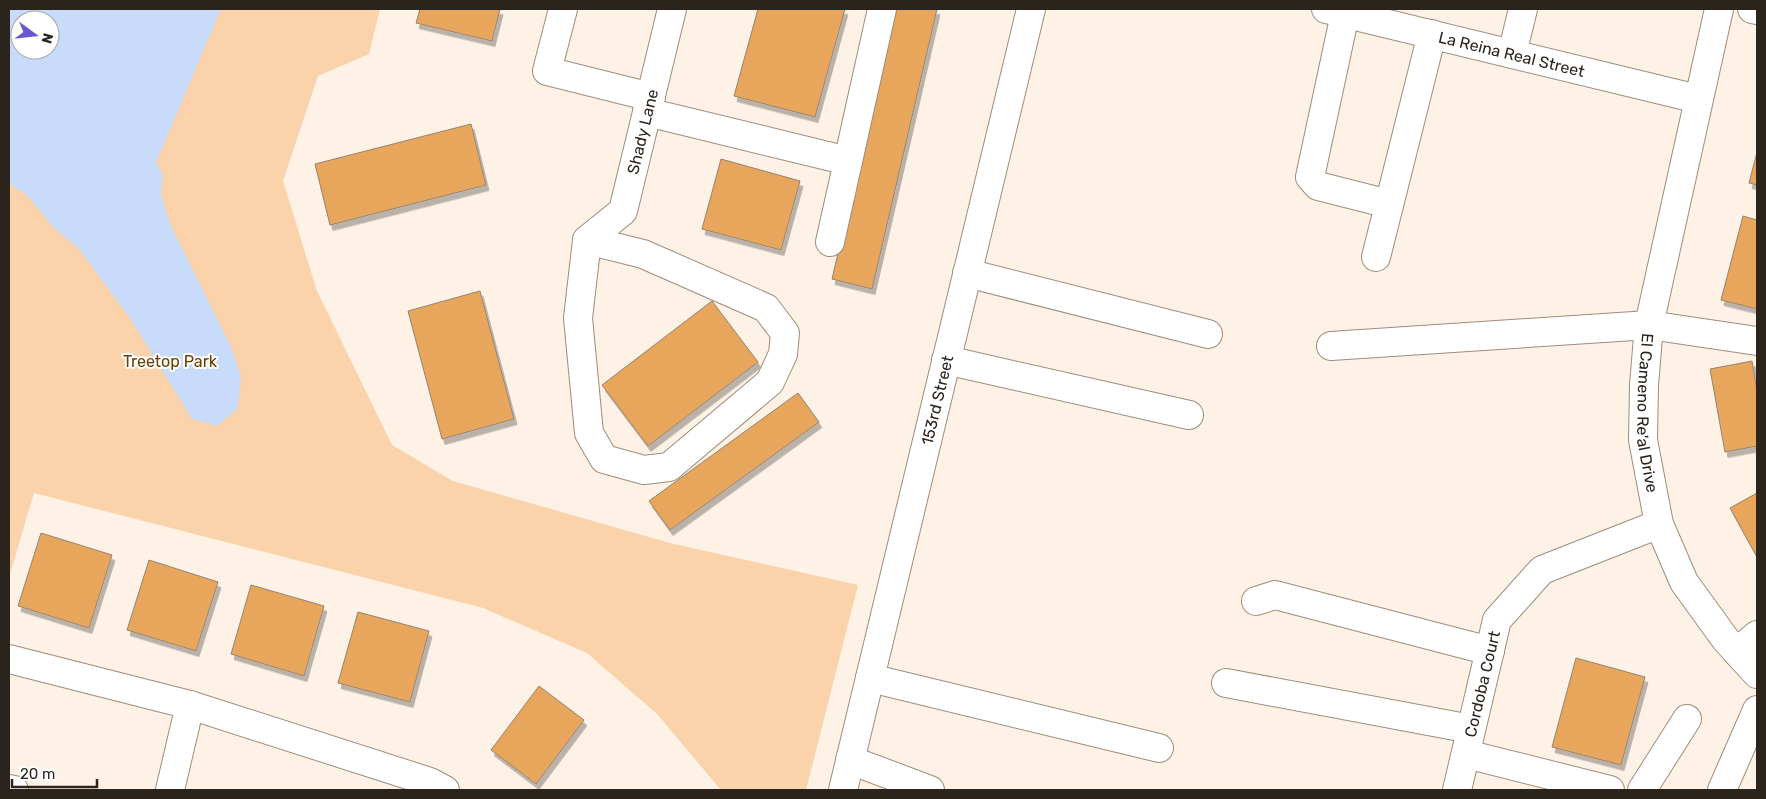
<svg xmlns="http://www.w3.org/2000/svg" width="1766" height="799" font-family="Rubik,sans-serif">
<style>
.green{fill:#fad3aa;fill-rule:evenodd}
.water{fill:#c9dbfb;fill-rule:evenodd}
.building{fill:#e8a65b;stroke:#948372;filter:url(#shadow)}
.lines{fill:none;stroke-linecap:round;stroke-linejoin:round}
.minor-casing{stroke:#9e8d7b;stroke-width:30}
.minor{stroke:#fff;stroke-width:28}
.labels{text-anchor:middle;stroke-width:4;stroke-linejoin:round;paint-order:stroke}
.street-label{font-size:16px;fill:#2b241d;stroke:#fff}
.park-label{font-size:16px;fill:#6a4000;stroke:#fff}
</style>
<defs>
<filter id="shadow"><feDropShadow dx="3" dy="5.5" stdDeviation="0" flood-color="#0004"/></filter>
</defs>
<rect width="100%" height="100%" fill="#fef2e6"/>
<path class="green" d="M9,9h371l-11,45 -51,22 -35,105 34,110 75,154 61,36 217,62 188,42 -52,205h-85l-64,-76 -70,-61 -104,-45 -449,-115 -25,84zM20,20h30v30h-30z"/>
<path class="water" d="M9,9h212l-65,154 7,12 -2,19 9,30 61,123 10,29 -3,32 -21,18 -25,-7 -62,-101 -51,-69 -26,-22 -25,-31 -19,-13zM20,20h30v30h-30z"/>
<g class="building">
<polygon points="420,9 500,9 492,41 416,23"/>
<polygon points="758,9 845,9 815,117 734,96"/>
<polygon points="895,9 937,9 872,289 832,279"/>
<polygon points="471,124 486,185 330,225 315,164"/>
<polygon points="1757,152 1757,185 1749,183"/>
<polygon points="721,159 800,181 781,250 702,229"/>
<polygon points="1743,216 1757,220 1757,309 1721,300"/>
<polygon points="480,291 514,419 442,439 408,311"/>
<polygon points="712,301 758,362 648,446 602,385"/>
<polygon points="1752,361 1757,391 1757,446 1725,452 1710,369"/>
<polygon points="798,393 819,422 670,530 649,501"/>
<polygon points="1757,493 1757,557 1730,508"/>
<polygon points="41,533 112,555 89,628 18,606"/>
<polygon points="149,560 218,582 196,651 127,630"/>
<polygon points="251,585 324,606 304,676 231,654"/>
<polygon points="358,612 429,631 410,702 338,683"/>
<polygon points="1576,658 1645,677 1621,765 1552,747"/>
<polygon points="539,686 584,720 536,784 491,750"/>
</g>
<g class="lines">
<g class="minor-casing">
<g id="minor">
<polyline points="563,9 547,71 651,97"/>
<path id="s1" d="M1326,9l372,90"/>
<path id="s2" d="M1719,9l-70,316 -5,60 -1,55 16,84 25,58 42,58 31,34"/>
<polyline points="1752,9 1757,10"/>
<polyline points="1345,14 1310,177 1318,186 1389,204"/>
<polyline points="1512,54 1523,9"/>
<polyline points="647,112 848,161"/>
<polygon points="587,240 643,254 766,308 785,333 783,354 770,382 669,467 644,470 604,459 589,433 578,318"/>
<path id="s3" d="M587,240l36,-29 49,-202"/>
<polyline points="830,242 882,9"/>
<polyline points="1376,257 1432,34"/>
<polyline points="967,273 1208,334"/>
<polyline points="1331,346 1649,325 1757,341"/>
<polyline points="946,360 1189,415"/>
<polyline points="1256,601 1275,595 1490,651"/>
<polyline points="1737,652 1757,635"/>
<polyline points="9,659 190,705 430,782 445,790"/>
<polyline points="870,678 1159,748"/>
<polyline points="1226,683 1471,729"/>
<polyline points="1466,754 1610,790"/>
<polyline points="850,760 930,790"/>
<polyline points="9,789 14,790"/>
<polyline points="170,790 190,705"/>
<path id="s4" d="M843,790l188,-781"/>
<path id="s5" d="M1457,790l40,-170 45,-50 117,-46"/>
<polyline points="1642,790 1687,719"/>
<polyline points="1722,790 1757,710"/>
</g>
</g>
<use href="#minor" class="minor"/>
</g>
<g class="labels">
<g class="street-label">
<text dy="6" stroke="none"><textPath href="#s1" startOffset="191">La Reina Real Street</textPath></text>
<text dy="6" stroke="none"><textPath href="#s3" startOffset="128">Shady Lane</textPath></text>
<text dy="6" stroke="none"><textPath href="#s4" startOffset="401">153rd Street</textPath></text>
<text dy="6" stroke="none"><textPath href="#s2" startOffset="412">El Cameno Re'al Drive</textPath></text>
<text dy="6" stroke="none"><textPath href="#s5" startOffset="109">Cordoba Court</textPath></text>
</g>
<g class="park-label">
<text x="170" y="367">Treetop Park</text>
</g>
</g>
<rect width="1766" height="799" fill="none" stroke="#2b241d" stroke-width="20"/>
<g transform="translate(35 35) rotate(105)"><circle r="24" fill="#ffffff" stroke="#aaa7a5"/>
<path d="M0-4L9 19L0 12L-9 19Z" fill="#6a57d0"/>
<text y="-8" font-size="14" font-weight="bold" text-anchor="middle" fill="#2b241d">N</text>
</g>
<path d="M12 779v8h85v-8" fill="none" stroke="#2b241d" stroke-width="2.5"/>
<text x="20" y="779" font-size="15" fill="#2b241d" stroke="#ffffff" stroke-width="4" paint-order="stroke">20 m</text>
</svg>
